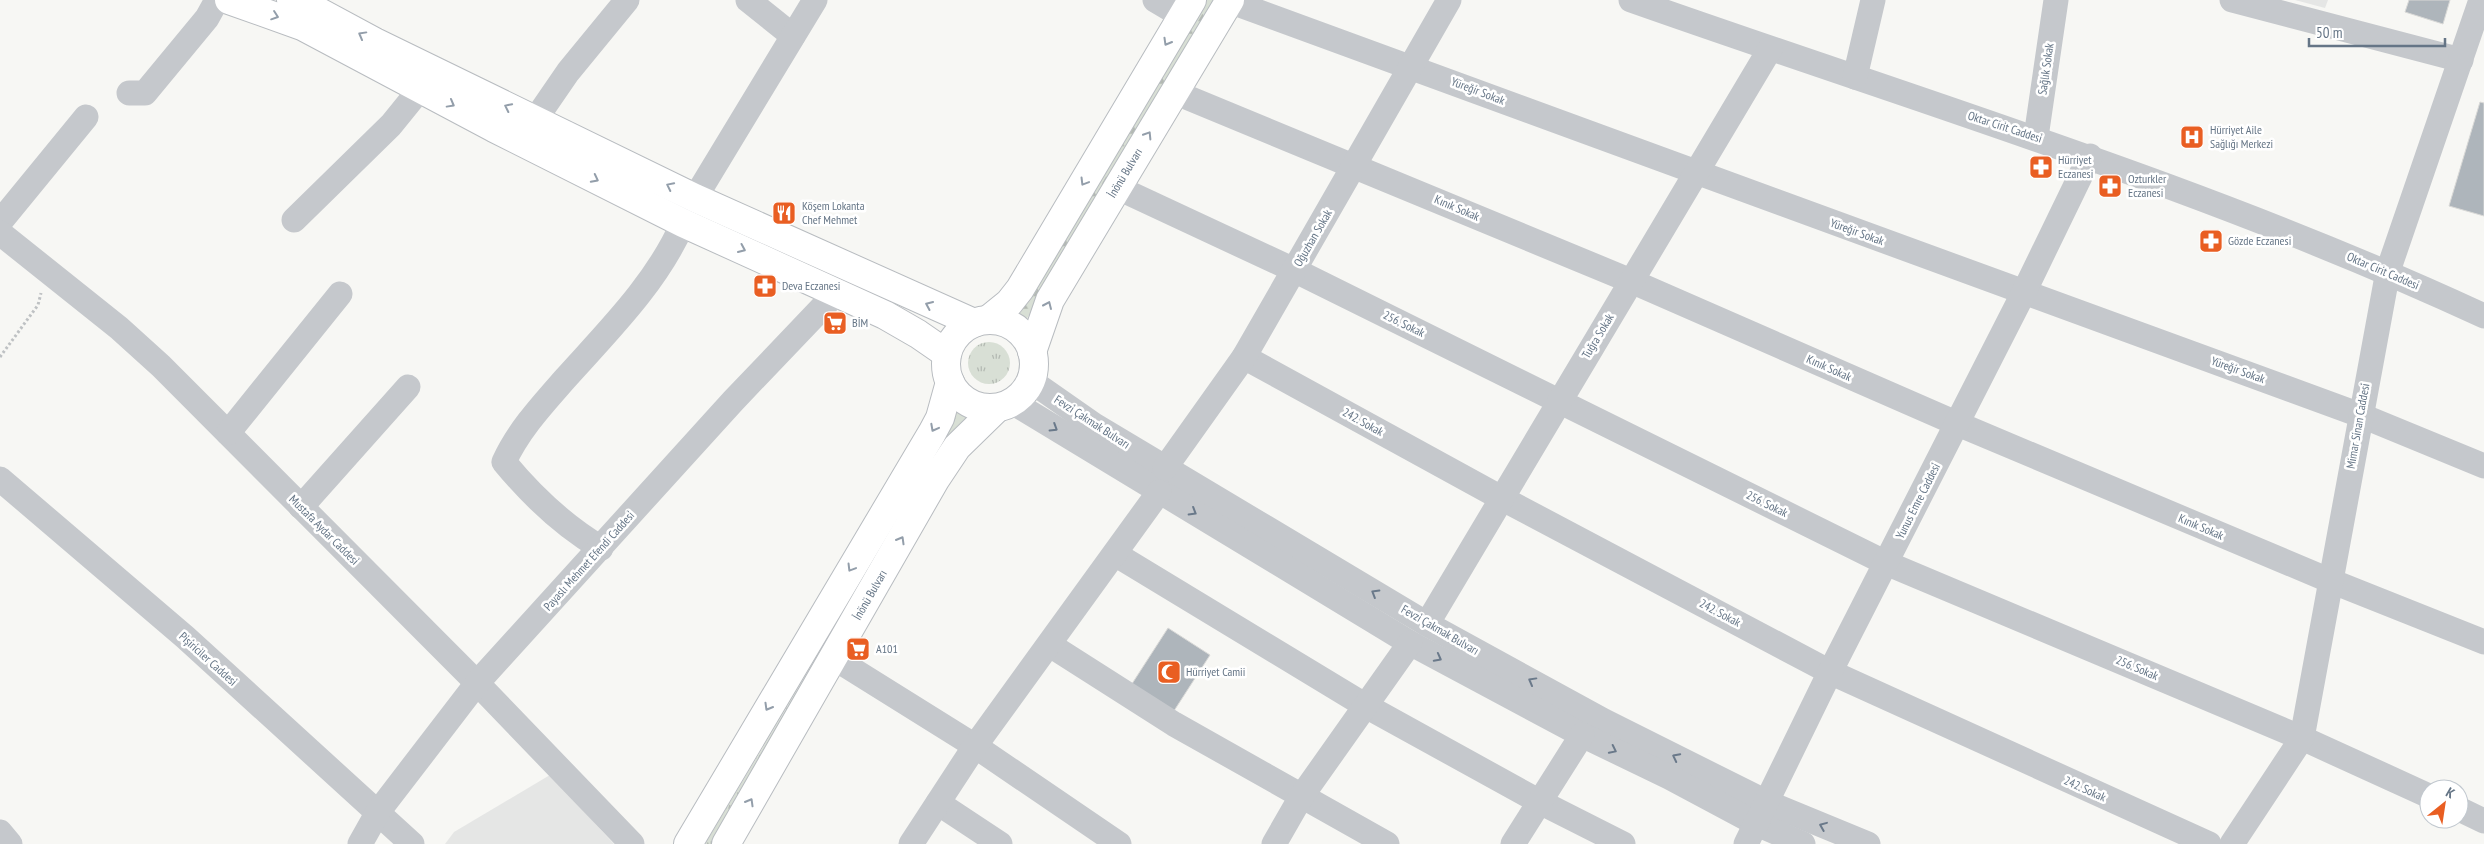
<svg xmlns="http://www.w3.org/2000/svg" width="2484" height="844" font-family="'PT Sans Narrow',sans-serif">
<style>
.built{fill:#e5e6e5}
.grass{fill:url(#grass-tufts)}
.forest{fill:url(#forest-firs)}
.building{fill:#aeb5bb;stroke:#d9d9d7}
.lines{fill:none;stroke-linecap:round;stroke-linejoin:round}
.major-casing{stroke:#b8bcc0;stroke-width:30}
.path{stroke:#bec1c3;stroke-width:3;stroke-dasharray:2.5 2.5;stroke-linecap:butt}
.minor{stroke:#c5c8cc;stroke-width:25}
.major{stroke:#fff;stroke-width:28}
.oneway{stroke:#939eaa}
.oneway2{stroke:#6a798a}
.labels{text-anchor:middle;stroke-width:5;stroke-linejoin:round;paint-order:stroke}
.street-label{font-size:12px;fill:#657586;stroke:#fff}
.poi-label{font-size:12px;fill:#657586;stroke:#fff;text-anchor:start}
</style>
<defs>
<pattern id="grass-tufts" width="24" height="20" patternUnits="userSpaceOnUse" patternTransform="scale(1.25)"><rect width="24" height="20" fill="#d8dfd5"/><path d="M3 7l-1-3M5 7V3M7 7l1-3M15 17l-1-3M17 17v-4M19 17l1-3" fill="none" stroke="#b3b9b2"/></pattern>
<pattern id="forest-firs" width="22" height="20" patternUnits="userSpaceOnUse" patternTransform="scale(1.25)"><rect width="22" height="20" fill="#d8dfd5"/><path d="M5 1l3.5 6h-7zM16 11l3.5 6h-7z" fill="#b3b9b2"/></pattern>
</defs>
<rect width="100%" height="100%" fill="#f7f7f4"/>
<g class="built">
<polygon points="2295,0 2328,0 2325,8"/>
<polygon points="550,775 614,844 445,844 454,832"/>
</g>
<g class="grass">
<circle cx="989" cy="363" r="21"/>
<path d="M952,407l21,11 -260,426h-8c86,-143 173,-287 247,-437z"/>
</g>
<polygon class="forest" points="1204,0 1214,0 1025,322 1017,318"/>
<g class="building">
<polygon points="2409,0 2450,0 2443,24 2405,12"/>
<polygon points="2480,102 2484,103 2484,216 2449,206"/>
<polygon points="1168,628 1210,655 1170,717 1128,690"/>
</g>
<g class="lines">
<g class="major-casing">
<g id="major">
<polyline points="229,0 302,26 494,128 683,223 885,315 918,334 947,354"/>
<polyline points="291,0 310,7 375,42 695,198 974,323"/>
<polyline points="988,320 1009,303 1020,289 1192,0"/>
<circle cx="990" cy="364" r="44"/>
<polyline points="1032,352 1050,300 1230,0"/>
<polyline points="688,844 932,433 940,418 950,382"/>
<polyline points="726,844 935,480 957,447 997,408"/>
</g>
</g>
<polyline class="path" points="0,357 38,305 41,293"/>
<g class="minor">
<polyline points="748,0 793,36"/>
<polyline points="1155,0 1182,16"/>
<path d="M1631,0c286,101 577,188 853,316"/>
<polyline points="2232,0 2461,60"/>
<polyline points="1229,1 2360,415 2484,466"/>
<polyline points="1855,77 1873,0"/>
<polyline points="1174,92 1631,281 1958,424 2331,581 2484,642"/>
<polyline points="129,93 145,93 207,18 217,0"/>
<polyline points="535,120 568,72 627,0"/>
<polyline points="2036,137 2056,0"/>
<polyline points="1116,187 1294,270 1886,563 2302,738 2429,796"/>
<polyline points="695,198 815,0"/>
<polyline points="294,220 391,125 421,88"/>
<polyline points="0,222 86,117"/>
<polyline points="0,233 119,328 161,366 477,683 632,844"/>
<polyline points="1244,357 1503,499 1830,672 2209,844"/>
<polyline points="1031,381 1094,425 1427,624 1604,721 1768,803 1868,844"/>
<polyline points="1012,402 1410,643 1582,735 1669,777 1757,824 1803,844"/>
<polyline points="228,433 340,294"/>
<polyline points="1165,468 1244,357 1449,0"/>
<polyline points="0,479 185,637 412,844"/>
<polyline points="301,507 408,387"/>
<path d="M601,548c-37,-22 -69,-52 -97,-86 14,-31 38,-57 60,-82 43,-48 93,-97 119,-157"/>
<polyline points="1115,554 1366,706 1540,802 1623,844"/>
<polyline points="1427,624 1770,49"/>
<polyline points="1050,645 1174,724 1387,844"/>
<polyline points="834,658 975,746 1119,844"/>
<polyline points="938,803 1000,844"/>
<polyline points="2459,809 2484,821"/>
<polyline points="0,832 10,844"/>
<polyline points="360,844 378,812 477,683 733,401 837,292"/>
<polyline points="911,844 975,746 1159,492"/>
<polyline points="1274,844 1301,797 1410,643"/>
<polyline points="1513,844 1582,735"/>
<polyline points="1746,844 1830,672 2024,292 2090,156"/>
<polyline points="2232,844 2302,738 2388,271 2481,0"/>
</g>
<use href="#major" class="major"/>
</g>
<defs><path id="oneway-chevron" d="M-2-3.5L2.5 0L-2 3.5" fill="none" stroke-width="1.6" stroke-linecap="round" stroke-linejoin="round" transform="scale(1.25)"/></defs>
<g class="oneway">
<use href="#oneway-chevron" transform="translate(275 16) rotate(19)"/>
<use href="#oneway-chevron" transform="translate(362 35) rotate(-151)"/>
<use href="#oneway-chevron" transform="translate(1167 42) rotate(120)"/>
<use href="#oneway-chevron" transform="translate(451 104) rotate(29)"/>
<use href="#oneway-chevron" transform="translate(508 107) rotate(-154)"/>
<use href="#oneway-chevron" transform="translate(1148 135) rotate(-58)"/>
<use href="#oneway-chevron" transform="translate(595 179) rotate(27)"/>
<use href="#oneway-chevron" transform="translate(1084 182) rotate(121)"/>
<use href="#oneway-chevron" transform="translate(670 186) rotate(-154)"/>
<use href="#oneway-chevron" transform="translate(742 249) rotate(24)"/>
<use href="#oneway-chevron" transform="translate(929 305) rotate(-156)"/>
<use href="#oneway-chevron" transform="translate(1048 305) rotate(-66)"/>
<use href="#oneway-chevron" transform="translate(934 428) rotate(118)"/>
<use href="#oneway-chevron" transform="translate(901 540) rotate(-60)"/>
<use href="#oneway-chevron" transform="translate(851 568) rotate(121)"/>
<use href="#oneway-chevron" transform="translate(768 707) rotate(120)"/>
<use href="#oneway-chevron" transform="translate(750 802) rotate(-60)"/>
</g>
<g class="oneway2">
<use href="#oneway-chevron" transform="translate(1054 428) rotate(32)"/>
<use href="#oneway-chevron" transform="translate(1193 512) rotate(31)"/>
<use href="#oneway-chevron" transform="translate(1375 593) rotate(-149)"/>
<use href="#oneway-chevron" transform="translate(1438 658) rotate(28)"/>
<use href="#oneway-chevron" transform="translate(1532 681) rotate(-151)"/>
<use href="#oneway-chevron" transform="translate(1613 750) rotate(26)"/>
<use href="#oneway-chevron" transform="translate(1676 757) rotate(-153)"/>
<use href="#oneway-chevron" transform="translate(1823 826) rotate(-158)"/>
</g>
<defs>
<g id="hospital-square" transform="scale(1.25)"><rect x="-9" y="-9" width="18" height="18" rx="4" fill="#e95e22" stroke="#fff"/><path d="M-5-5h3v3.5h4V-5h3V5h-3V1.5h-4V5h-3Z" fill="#fff"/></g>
<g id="pharmacy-square" transform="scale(1.25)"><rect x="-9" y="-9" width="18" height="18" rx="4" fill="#e95e22" stroke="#fff"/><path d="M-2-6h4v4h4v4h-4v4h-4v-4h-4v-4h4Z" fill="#fff"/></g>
<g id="restaurant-square" transform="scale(1.25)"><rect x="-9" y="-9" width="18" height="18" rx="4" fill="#e95e22" stroke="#fff"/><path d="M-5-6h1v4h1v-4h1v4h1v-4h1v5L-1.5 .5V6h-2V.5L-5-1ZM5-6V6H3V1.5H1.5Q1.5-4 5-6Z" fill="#fff"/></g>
<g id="supermarket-square" transform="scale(1.25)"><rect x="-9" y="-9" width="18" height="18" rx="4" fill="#e95e22" stroke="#fff"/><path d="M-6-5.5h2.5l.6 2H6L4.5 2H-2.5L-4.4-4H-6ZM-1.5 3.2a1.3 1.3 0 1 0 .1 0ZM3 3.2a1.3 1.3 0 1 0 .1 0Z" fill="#fff"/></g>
<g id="mosque-square" transform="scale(1.25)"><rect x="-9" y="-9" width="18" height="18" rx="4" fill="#e95e22" stroke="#fff"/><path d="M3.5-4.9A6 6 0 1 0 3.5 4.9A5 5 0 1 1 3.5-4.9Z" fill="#fff"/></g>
</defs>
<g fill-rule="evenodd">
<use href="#hospital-square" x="2192" y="137"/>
<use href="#pharmacy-square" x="2041" y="167"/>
<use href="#pharmacy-square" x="2110" y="186"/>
<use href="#restaurant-square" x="784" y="213"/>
<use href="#pharmacy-square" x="2211" y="241"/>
<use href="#pharmacy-square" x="765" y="286"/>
<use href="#supermarket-square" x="835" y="323"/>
<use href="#supermarket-square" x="858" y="649"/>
<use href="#mosque-square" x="1169" y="672"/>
</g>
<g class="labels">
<g class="street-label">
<text transform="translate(2046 69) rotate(-82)" y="4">Sağlık Sokak</text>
<text transform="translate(1478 91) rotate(21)" y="4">Yüreğir Sokak</text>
<text transform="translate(2005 127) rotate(18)" y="4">Oktar Cirit Caddesi</text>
<text transform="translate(1125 173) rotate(-59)" y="4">İnönü Bulvarı</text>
<text transform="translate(1457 208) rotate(23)" y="4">Kınık Sokak</text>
<text transform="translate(1857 232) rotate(20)" y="4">Yüreğir Sokak</text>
<text transform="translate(1313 238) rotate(-60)" y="4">Oğuzhan Sokak</text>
<text transform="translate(2383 271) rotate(23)" y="4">Oktar Cirit Caddesi</text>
<text transform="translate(1404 324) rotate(26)" y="4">256. Sokak</text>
<text transform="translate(1598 336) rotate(-59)" y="4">Tuğra Sokak</text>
<text transform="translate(1829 368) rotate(24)" y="4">Kınık Sokak</text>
<text transform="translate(2238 370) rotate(20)" y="4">Yüreğir Sokak</text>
<text transform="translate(1092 422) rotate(33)" y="4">Fevzi Çakmak Bulvarı</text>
<text transform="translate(1363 422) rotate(29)" y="4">242. Sokak</text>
<text transform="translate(2358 426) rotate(-80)" y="4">Mimar Sinan Caddesi</text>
<text transform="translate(1918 501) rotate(-63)" y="4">Yunus Emre Caddesi</text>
<text transform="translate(1767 504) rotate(26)" y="4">256. Sokak</text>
<text transform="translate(2201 527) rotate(23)" y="4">Kınık Sokak</text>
<text transform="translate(324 530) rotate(45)" y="4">Mustafa Aydar Caddesi</text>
<text transform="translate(589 561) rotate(-48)" y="4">Payaslı Mehmet Efendi Caddesi</text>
<text transform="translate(870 595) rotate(-60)" y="4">İnönü Bulvarı</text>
<text transform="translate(1720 613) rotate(28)" y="4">242. Sokak</text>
<text transform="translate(1440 630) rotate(30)" y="4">Fevzi Çakmak Bulvarı</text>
<text transform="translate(208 659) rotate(42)" y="4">Pişiriciler Caddesi</text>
<text transform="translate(2137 668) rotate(23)" y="4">256. Sokak</text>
<text transform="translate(2085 789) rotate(24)" y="4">242. Sokak</text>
</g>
<g class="poi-label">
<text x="2210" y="134">Hürriyet Aile<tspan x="2210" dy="14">Sağlığı Merkezi</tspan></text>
<text x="2058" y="164">Hürriyet<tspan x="2058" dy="14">Eczanesi</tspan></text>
<text x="2128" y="183">Ozturkler<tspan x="2128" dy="14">Eczanesi</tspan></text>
<text x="802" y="210">Köşem Lokanta<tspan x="802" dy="14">Chef Mehmet</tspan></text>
<text x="2228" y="245">Gözde Eczanesi</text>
<text x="782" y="290">Deva Eczanesi</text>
<text x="852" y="327">BİM</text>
<text x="876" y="653">A101</text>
<text x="1186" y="676">Hürriyet Camii</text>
</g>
</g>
<g transform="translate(2444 804) rotate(30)"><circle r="24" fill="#ffffff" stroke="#c1c8cf"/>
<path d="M0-4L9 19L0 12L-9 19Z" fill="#e95e22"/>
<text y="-8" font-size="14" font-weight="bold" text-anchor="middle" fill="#657586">K</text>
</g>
<path d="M2309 38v8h136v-8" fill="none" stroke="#657586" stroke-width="2.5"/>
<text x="2316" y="38" font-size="15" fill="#657586" stroke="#ffffff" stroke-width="4" paint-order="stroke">50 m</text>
</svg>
